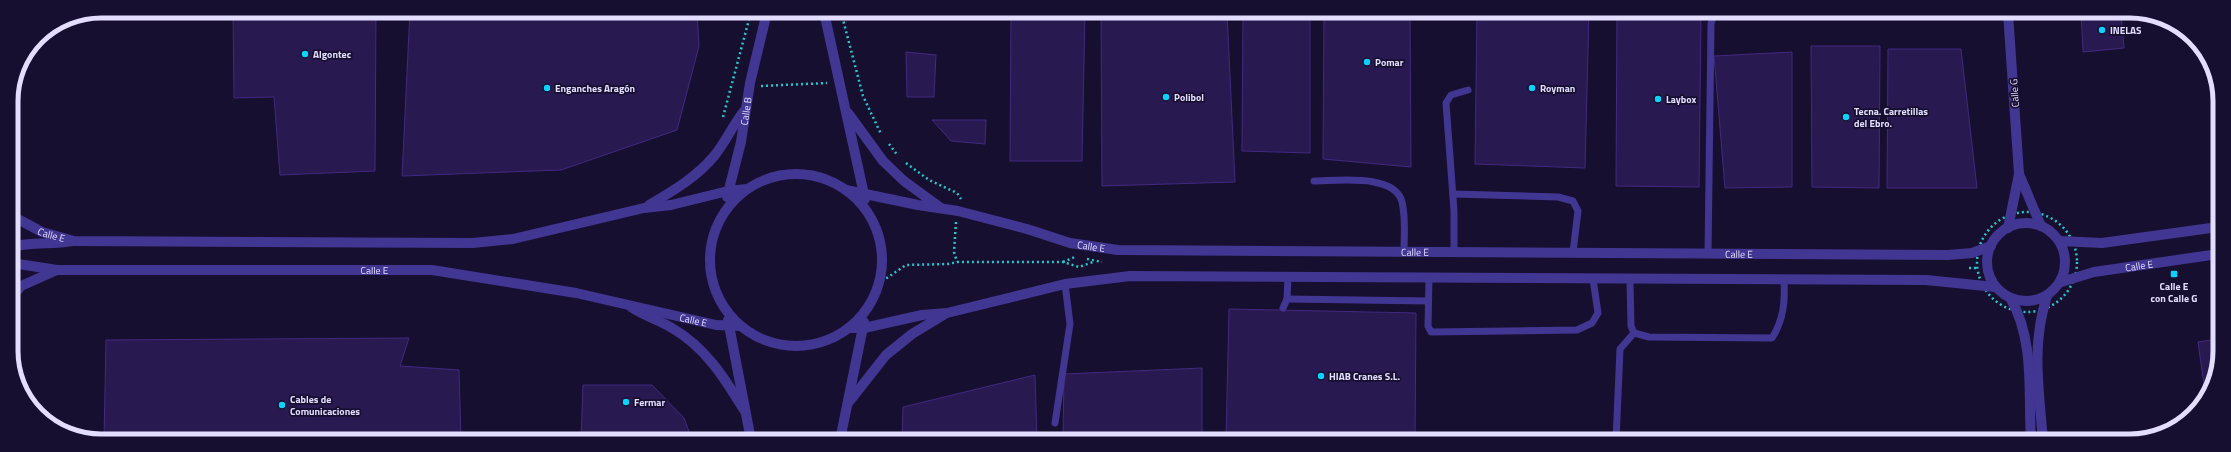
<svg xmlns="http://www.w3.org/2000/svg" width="2231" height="452" font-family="'Titillium Web',sans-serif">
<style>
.building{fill:#291951;stroke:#412980}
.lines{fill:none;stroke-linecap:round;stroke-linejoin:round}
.path{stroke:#24c8cc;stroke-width:2.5;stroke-dasharray:2 3;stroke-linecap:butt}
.lane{stroke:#413692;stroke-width:7}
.street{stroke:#413692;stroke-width:10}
.poi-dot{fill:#09d2ff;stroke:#170f2f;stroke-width:1.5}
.labels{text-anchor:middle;stroke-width:3.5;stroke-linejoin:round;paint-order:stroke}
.poi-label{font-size:10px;font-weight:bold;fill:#e3ddff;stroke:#170f2f;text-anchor:start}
.street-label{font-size:10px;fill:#e3ddff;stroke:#170f2f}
.rim{fill:none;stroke:#e3ddff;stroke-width:5}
</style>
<rect width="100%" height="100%" fill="#170f2f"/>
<g class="building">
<polygon points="233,11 376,11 375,171 280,175 274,97 234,98"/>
<polygon points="410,11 697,11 699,46 677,130 561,170 402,176"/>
<polygon points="903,12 944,12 902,18"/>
<polygon points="1011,12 1085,12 1082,161 1010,161"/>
<polygon points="1101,12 1227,12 1235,182 1102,186"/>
<polygon points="1243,12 1310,12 1310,153 1242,151"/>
<polygon points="1324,12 1410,12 1411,167 1323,159"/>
<polygon points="1477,12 1589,12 1585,168 1475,164"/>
<polygon points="1617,12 1701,12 1699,187 1616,186"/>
<polygon points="1811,13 1956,13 1956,17"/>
<polygon points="2081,13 2121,13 2124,48 2083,52"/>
<polygon points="1811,46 1880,46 1879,188 1812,187"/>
<polygon points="1888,49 1961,49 1977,188 1887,188"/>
<polygon points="906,52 936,55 934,97 907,97"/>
<polygon points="1792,52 1792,187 1725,188 1714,56"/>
<polygon points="2211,70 2218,83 2218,116"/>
<polygon points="932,120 986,120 985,144 951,141"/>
<polygon points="1229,309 1416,313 1415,440 1226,440"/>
<polygon points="409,338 400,366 459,370 461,440 104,439 106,340"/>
<polygon points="2218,339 2218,368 2205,392 2198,342"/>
<polygon points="1202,368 1202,440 1063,440 1064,374"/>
<polygon points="1035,375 1037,440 902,440 903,407"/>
<polygon points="583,385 652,385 684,418 692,440 581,440"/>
</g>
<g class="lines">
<g class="path">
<polyline points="841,12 863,96 881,134"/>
<polyline points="761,86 827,83"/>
<polyline points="723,117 751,12"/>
<polyline points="889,144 898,156"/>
<polyline points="906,163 929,180 957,193 961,199"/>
<circle cx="2027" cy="262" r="50"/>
<polyline points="956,222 954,252 957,262"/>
<polyline points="1087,259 1102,262"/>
<polyline points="1063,262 1075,257"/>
<polyline points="1969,268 1976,268"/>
<polyline points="878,284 906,265 948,264 957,262 1063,262 1079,267 1093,262"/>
</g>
<g class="lane">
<path d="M1314,181c23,0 81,-8 88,21 4,16 2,34 2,50"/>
<polyline points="1453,194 1558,197 1573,201 1578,211 1573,252"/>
<polyline points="1454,252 1454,211 1446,103 1451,95 1468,90"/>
<polyline points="1708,254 1711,24 1714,12"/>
<polyline points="1429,278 1428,326 1431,332 1577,330 1592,323 1598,313 1593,279"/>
<polyline points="1630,280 1631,326 1634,333"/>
<polyline points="1287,299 1428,301"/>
<polyline points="1283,308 1287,299 1288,277"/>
<path d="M1634,333l15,4 123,1c12,-19 13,-37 12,-58"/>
<polyline points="1055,423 1070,324 1065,284"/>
<polyline points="1616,440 1620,349 1634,333"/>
<polyline points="1820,441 1883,441"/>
</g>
<g class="street">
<polyline points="824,12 865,199"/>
<polyline points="848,113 883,161 904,181 941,208"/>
<polyline points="2019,174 2041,226"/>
<circle cx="796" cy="260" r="86"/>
<path id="s1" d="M846,190l72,15 40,6 69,18 43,14 48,7 830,5 24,-2 19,-7"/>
<path id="s2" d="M727,197l14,-55 9,-59 17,-71"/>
<path d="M649,205c24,-14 48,-28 66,-50 11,-14 18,-30 29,-44"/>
<path id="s3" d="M12,213l2,4 28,15 32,9 399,2 40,-4 131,-31 27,-3 57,-14 19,-2"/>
<circle cx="2026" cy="262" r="39"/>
<polyline points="2008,228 2019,174 2008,13"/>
<polyline points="2060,241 2102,243 2218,227"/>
<path d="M12,247c19,-6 40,-2 60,-6"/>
<polyline points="12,263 57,270"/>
<path id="s4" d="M2061,282l33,-10 124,-18"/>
<path id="s5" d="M12,297l9,-11 36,-16h375l144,23 140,32 24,1"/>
<path d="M2011,299c24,43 17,94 20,142"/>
<path d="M631,307c13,9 28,13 41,21 33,19 52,49 72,82"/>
<polyline points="728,320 751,440"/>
<polyline points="849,328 864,328 922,315 947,313 1065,284 1130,276 1926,280 1995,287"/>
<polyline points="849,402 886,355 912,334 945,314"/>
<polyline points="840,440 864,322"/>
<path d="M2043,441c-4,-51 -12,-96 4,-145"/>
</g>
</g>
<g class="poi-dot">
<circle cx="2102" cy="30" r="4"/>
<circle cx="305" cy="54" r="4"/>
<circle cx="1367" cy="62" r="4"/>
<circle cx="547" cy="88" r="4"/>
<circle cx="1532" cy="88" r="4"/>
<circle cx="1166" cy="97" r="4"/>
<circle cx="1658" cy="99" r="4"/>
<circle cx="1846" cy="117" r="4"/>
<rect x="2170" y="270" width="8" height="8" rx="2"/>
<circle cx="1321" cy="376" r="4"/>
<circle cx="626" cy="402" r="4"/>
<circle cx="282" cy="405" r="4"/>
</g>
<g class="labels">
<g class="poi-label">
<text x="2110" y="34">INELAS</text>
<text x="313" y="58">Algontec</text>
<text x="1375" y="66">Pomar</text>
<text x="555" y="92">Enganches Aragón</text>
<text x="1540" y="92">Royman</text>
<text x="1174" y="101">Polibol</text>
<text x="1666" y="103">Laybox</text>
<text x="1854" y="115">Tecna. Carretillas<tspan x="1854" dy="12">del Ebro.</tspan></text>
<text x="2174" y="290" text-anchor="middle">Calle E<tspan x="2174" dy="12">con Calle G</tspan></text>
<text x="1329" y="380">HIAB Cranes S.L.</text>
<text x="290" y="403">Cables de<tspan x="290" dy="12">Comunicaciones</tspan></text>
<text x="634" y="406">Fermar</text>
</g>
<g class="street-label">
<text transform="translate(2014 93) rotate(-94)" y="4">Calle G</text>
<text dy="4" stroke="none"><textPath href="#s2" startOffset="88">Calle B</textPath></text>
<text dy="4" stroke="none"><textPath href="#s3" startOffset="46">Calle E</textPath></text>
<text dy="4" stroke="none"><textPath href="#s1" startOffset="252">Calle E</textPath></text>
<text dy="4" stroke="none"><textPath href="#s1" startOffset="576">Calle E</textPath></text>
<text dy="4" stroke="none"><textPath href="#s1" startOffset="900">Calle E</textPath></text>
<text dy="4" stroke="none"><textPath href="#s4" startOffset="80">Calle E</textPath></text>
<text dy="4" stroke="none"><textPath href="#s5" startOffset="371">Calle E</textPath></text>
<text dy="4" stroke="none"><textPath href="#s5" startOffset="695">Calle E</textPath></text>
</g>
</g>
<path d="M0 0H2231V452H0ZM101 18H2130A83 83 0 0 1 2213 101V351A83 83 0 0 1 2130 434H101A83 83 0 0 1 18 351V101A83 83 0 0 1 101 18Z" fill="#170f2f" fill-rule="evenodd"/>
<path class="rim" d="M101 18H2130A83 83 0 0 1 2213 101V351A83 83 0 0 1 2130 434H101A83 83 0 0 1 18 351V101A83 83 0 0 1 101 18Z"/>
</svg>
